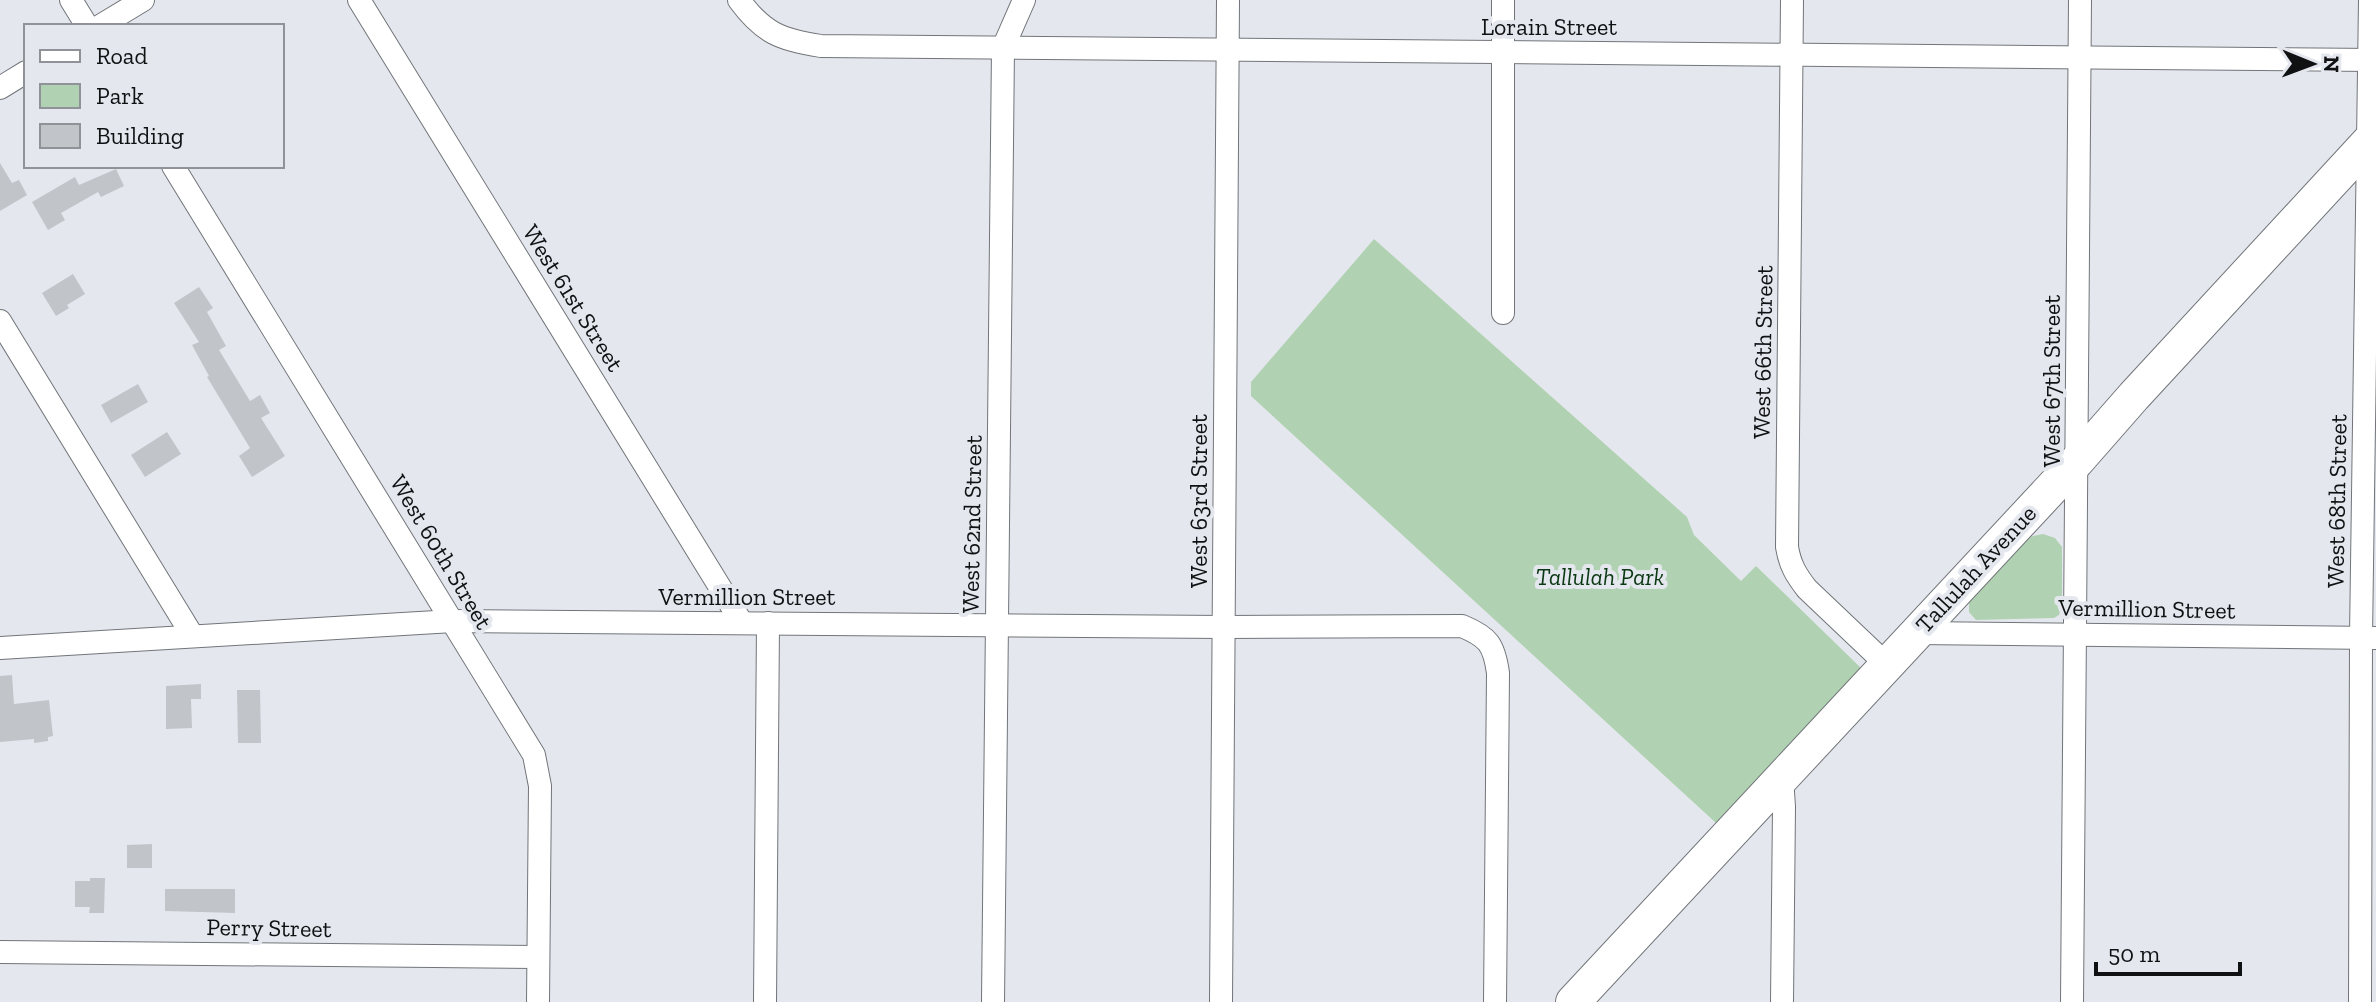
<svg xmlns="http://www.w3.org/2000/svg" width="2376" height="1002" font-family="'Zilla Slab',serif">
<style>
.green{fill:#b1d2b2}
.building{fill:#c1c5ca}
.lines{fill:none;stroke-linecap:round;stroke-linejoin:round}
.street-casing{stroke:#717579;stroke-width:24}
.primary-casing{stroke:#717579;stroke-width:36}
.street{stroke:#fff;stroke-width:22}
.primary{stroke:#fff;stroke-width:34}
.labels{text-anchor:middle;stroke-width:8;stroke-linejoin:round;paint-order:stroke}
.street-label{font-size:24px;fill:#101113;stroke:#e4e8ee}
.park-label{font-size:24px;font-style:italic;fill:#0b3712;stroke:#e4e8ee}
</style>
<rect width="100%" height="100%" fill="#e4e8ee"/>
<g class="green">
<polygon points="1374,239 1687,517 1694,535 1741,581 1756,566 1861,668 1716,823 1251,396 1251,382"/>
<polygon points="2043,534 2055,538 2062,547 2062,606 2059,615 2054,618 1976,620 1969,612 1969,601 2029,537"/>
</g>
<g class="building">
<polygon points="0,163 12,183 19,180 27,195 0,211"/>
<polygon points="116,169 124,186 101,197 98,192 61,213 65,220 48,230 32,202 75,177 79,185"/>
<polygon points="73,274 85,294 67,305 69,308 56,316 42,293"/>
<polygon points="199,287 213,308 207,312 226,346 219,350 250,401 260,395 270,413 261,418 285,456 252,477 239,456 250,448 207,377 209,376 192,345 199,342 174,303"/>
<polygon points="138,384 148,402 111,423 101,405"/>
<polygon points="167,432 181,454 145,477 131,455"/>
<polygon points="12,675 14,704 49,700 53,736 48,737 48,741 34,743 34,739 0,742 0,676"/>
<polygon points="201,684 201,699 191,699 192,728 166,729 166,686"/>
<polygon points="237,690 260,690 261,743 238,743"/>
<polygon points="152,844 152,868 127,868 127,845"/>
<polygon points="90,878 105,878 104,913 89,913 90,907 75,907 75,881 90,881"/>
<polygon points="165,889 235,889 235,913 165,911"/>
</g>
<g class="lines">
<g class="street-casing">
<g id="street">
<polyline points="71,0 87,26"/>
<polyline points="359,0 742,623"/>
<path d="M739,0c24,33 42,40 82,46l1555,14"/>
<path d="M1792,0l-5,547c3,18 9,28 20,42l79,75"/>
<polyline points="100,26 143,0"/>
<polyline points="0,88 26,72"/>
<polyline points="173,166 534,755 540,786 538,1002"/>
<polyline points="1503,313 1503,0"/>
<polyline points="0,321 192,635"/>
<polyline points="1917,633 2376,638"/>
<path d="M0,648l453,-27 772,6 237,-1c26,11 32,18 36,47l-3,329"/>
<polyline points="1782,777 1784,807 1782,1002"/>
<polyline points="0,952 538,957"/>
<polyline points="765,1002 768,623"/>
<polyline points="993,1002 1003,48 1024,0"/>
<polyline points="1221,1002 1228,0"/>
<polyline points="2072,1002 2080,0"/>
<polyline points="2360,1002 2361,637 2370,0"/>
</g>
</g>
<g class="primary-casing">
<polyline id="primary" points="1573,1002 2077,461 2134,396 2376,134"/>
</g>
<use href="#street" class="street"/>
<use href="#primary" class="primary"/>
</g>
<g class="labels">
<g class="street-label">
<text x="1549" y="35">Lorain Street</text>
<text transform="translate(573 298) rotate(58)" y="8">West 61st Street</text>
<text transform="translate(1763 352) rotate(-89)" y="8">West 66th Street</text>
<text transform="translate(2052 381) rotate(-90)" y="8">West 67th Street</text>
<text transform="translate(1199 501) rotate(-90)" y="8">West 63rd Street</text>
<text transform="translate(2337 501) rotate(-89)" y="8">West 68th Street</text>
<text transform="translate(972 524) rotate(-89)" y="8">West 62nd Street</text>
<text transform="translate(441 552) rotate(59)" y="8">West 60th Street</text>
<text transform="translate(1976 569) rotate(-47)" y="8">Tallulah Avenue</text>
<text x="747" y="605">Vermillion Street</text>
<text transform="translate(2147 609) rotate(1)" y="8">Vermillion Street</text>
<text transform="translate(269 928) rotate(1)" y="8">Perry Street</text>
</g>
<g class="park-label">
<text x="1600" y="585">Tallulah Park</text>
</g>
</g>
<rect x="24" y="24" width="260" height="144" fill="#e4e8ee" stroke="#8f9296" stroke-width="2"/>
<rect x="40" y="50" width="40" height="12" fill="#ffffff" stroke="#8f9296" stroke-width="2"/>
<text x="96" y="64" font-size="24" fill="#101113">Road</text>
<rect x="40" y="84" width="40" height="24" fill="#b1d2b2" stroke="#8f9296" stroke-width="2"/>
<text x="96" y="104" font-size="24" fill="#101113">Park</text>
<rect x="40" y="124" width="40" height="24" fill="#c1c5ca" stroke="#8f9296" stroke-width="2"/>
<text x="96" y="144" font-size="24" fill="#101113">Building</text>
<g transform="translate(2312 64) rotate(91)" stroke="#e4e8ee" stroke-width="6" paint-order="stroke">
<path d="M0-6L14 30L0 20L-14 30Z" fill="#101113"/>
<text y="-12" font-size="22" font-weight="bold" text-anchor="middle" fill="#101113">N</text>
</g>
<path d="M2096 962v12h144v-12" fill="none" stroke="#101113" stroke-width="4"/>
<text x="2108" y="962" font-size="24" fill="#101113" stroke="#e4e8ee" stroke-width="6" paint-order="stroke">50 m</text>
</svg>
